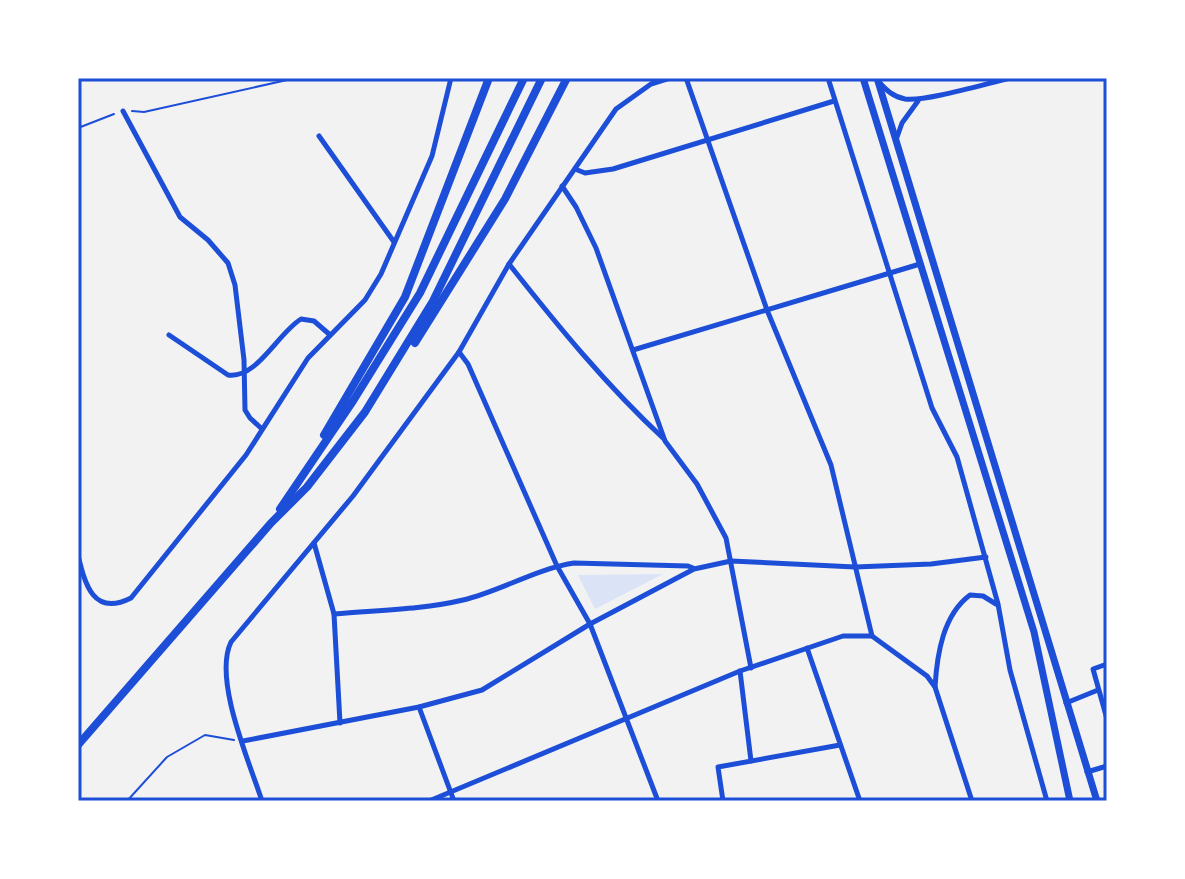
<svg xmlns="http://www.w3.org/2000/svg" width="1185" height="879" font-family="'Golos Text',sans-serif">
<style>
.green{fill:#dbe4f7}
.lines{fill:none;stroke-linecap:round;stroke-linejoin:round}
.path{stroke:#1d4ed8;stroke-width:2}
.minor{stroke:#1d4ed8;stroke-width:5}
.primary{stroke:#1d4ed8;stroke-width:7}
.trunk{stroke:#1d4ed8;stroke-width:8}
.neatline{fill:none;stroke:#1d4ed8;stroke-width:3}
</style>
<rect width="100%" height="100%" fill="#f2f2f2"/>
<polygon class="green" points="663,574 595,609 578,575"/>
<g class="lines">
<g class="path">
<polyline points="132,111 144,112 296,78"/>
<polyline points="78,128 114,114"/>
<polyline points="127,801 167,757 205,735 234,740"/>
</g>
<g class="minor">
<polyline points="686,78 767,310 831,465 872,636"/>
<polyline points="828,78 932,408 957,457 998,604 1010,670 1047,801"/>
<path d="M879,82c8,9 15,15 26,17 20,3 83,-16 106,-21"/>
<polyline points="123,111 180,217 208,240 228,263 235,285 244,360 245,410 250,418 262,429"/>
<polyline points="319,136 394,242"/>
<polyline points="896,140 902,123 918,101"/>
<polyline points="575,169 585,173 613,169 834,101"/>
<polyline points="562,186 576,207 596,248 665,441 697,484 726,538 751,668"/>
<path d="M509,264c49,62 97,121 155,175"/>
<path d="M169,335l59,40c29,4 49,-41 73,-56l13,2 15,13"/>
<polyline points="633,350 920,264"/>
<polyline points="314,543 334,614 340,723"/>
<path d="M78,555c7,29 15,62 53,43l115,-143 62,-97 57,-58 16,-26 51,-118 19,-78"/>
<path d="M334,614c43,-4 87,-4 129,-14 38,-9 72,-31 111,-37l114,3 5,2"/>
<polyline points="807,648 860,801"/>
<polyline points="1107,664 1093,669 1107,719"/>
<polyline points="740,671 751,761"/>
<polyline points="1066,703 1098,690"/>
<polyline points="419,707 454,801"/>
<polyline points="243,741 419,707 482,690 590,624 694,569 731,561 855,567 931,564 986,557"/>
<polyline points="1087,772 1107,766"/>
<path d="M262,801c-13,-40 -49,-122 -31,-159l122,-146 106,-144"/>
<polyline points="429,801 740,671 843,636 872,636 927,676 935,687"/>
<polyline points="658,801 590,624 557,566 468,364 459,352 509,264 616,109 651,84 670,78"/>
<polyline points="723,801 718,767 840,745"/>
<path d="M972,801l-37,-114c2,-33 8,-72 35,-92l13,1 13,8"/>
</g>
<g class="primary">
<polyline points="863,78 1034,632 1070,801"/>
<polyline points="877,78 1097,801"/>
</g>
<g class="trunk">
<polyline points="415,343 505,199 567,78"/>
<polyline points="324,435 405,297 489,78"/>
<polyline points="280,509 353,401 420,293 524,78"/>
<polyline points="78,745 271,523 307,487 365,412 433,301 542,78"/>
</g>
</g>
<rect width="1185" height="879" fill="none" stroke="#ffffff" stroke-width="160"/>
<rect x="80" y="80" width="1025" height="719" class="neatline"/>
</svg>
